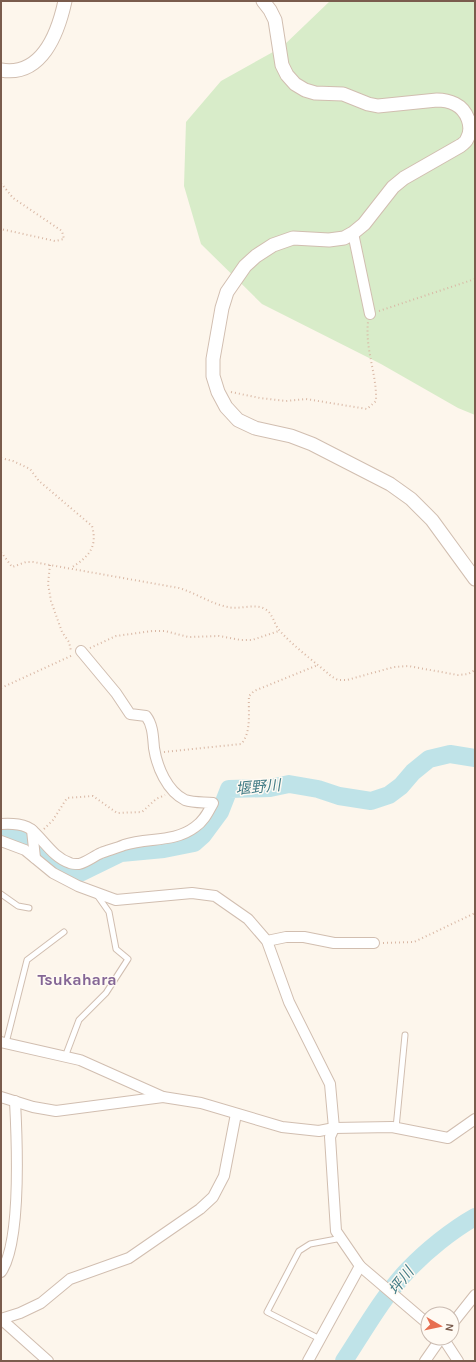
<svg xmlns="http://www.w3.org/2000/svg" width="476" height="1362" font-family="Karla,'Noto Sans JP',sans-serif">
<style>
.green{fill:#d8ecc9}
.lines{fill:none;stroke-linecap:round;stroke-linejoin:round}
.river{stroke:#bfe3e8;stroke-width:18}
.service-casing{stroke:#d1beb0;stroke-width:7}
.minor-casing{stroke:#d1beb0;stroke-width:12}
.tertiary-casing{stroke:#d1beb0;stroke-width:15}
.path{stroke:#d9b8a5;stroke-width:2;stroke-dasharray:1 3;stroke-linecap:butt}
.service{stroke:#fff;stroke-width:5}
.minor{stroke:#fff;stroke-width:10}
.tertiary{stroke:#fff;stroke-width:13}
.labels{text-anchor:middle;stroke-width:3;stroke-linejoin:round;paint-order:stroke}
.water-label{font-size:15px;font-style:italic;fill:#437c86;stroke:#fffaf3}
.quarter-label{font-size:16px;font-weight:bold;fill:#846695;stroke:#fffaf3}
</style>
<rect width="100%" height="100%" fill="#fdf6ec"/>
<polygon class="green" points="330,1 475,1 475,415 458,408 381,364 262,304 201,244 184,186 186,122 221,81 282,47"/>
<g class="lines">
<g class="river">
<polyline points="1,831 23,835 63,869 78,874 121,853 164,849 194,843 203,835 220,812 229,789 270,788 289,784 318,789 339,796 371,801 389,795 401,786 413,772 429,759 450,754 475,758"/>
<path d="M344,1361c19,-29 40,-66 64,-91 18,-19 44,-40 67,-53"/>
</g>
<g class="service-casing">
<g id="service">
<polyline points="1,894 18,906 29,908"/>
<polyline points="6,1043 27,960 64,932"/>
<polyline points="65,1057 79,1020 106,993 128,959 116,949 109,912 97,895"/>
<polyline points="396,1128 405,1035"/>
<polyline points="320,1339 267,1312 299,1251 310,1244 342,1238"/>
</g>
</g>
<g class="minor-casing">
<g id="minor">
<polyline points="353,233 370,314"/>
<path d="M1,824c10,-1 25,0 32,7 12,11 21,27 37,32 2,1 7,1 9,1 8,-2 15,-8 22,-11 8,-3 16,-5 23,-8 24,-8 50,-2 71,-18 9,-6 13,-15 18,-24 -9,-1 -19,0 -28,-3 -18,-9 -28,-33 -31,-52 -1,-11 -1,-23 -8,-32l-16,-2 -14,-21 -35,-42"/>
<polyline points="32,830 35,858"/>
<polyline points="1,841 25,850 53,873 78,886 116,900 192,893 215,896 248,919 267,941 289,1002 330,1084 334,1128 330,1137 336,1231 360,1266 428,1324"/>
<polyline points="267,941 286,937 304,937 334,943 374,943"/>
<polyline points="1,1042 80,1060 163,1097 201,1103 282,1127 319,1131 334,1128 392,1127 448,1138 475,1119"/>
<polyline points="1,1097 33,1107 56,1111 163,1097"/>
<path d="M1,1272c21,-30 16,-133 14,-171"/>
<polyline points="1,1319 20,1313 41,1303 70,1279 129,1258 200,1209 213,1197 224,1176 236,1114"/>
<polyline points="1,1319 48,1361"/>
<polyline points="452,1324 475,1295"/>
<polyline points="443,1338 458,1361"/>
<polyline points="308,1361 360,1266"/>
<polyline points="425,1361 441,1338"/>
</g>
</g>
<g class="tertiary-casing">
<g id="tertiary">
<path d="M263,1l7,9 5,10 7,45 5,10 8,9 10,6 10,3 28,1 25,10 10,2 59,-6c6,0 12,1 18,4 12,6 19,23 12,35 -1,3 -4,5 -7,7l-56,32 -11,9 -29,37 -11,9 -9,5 -15,2 -36,-2 -20,7 -17,11 -11,10 -18,26 -5,16 -9,51v17l5,16 8,15 12,13 17,8 36,8 21,8 78,40 21,15 21,21 43,59"/>
<path d="M1,70c41,7 57,-37 64,-69"/>
</g>
</g>
<g class="path">
<polyline points="1,183 13,198 62,231 64,239 55,241 1,229"/>
<polyline points="379,311 475,279"/>
<path d="M231,392l29,6 26,3 20,-2 61,10 9,-8c1,-27 -11,-51 -8,-79"/>
<path d="M1,458l12,3 17,8 9,12 53,45c6,22 -4,31 -21,42"/>
<path d="M1,552l11,15 14,-5h7l146,26c17,5 32,16 49,19 11,3 27,-4 37,2 8,4 9,16 15,22 13,15 36,32 51,45l7,4h9l47,-13 14,-1 50,9 10,-1 7,-4"/>
<polyline points="50,565 48,584 51,601 62,632 69,642 71,651"/>
<polyline points="90,648 116,636 152,631 165,631 188,637 219,636 241,640 252,640 279,631"/>
<polyline points="1,688 73,655"/>
<path d="M164,752l77,-8c11,-11 7,-34 8,-48l5,-5 64,-26"/>
<polyline points="44,829 53,820 67,798 93,796 117,813 142,812 156,799 165,795"/>
<polyline points="383,943 414,942 475,913"/>
</g>
<use href="#service" class="service"/>
<use href="#minor" class="minor"/>
<use href="#tertiary" class="tertiary"/>
</g>
<g class="labels">
<g class="water-label">
<text transform="translate(258 787) rotate(-5)" y="5">堰野川</text>
<text transform="translate(401 1281) rotate(-52)" y="5">坪川</text>
</g>
<g class="quarter-label">
<text x="77" y="985">Tsukahara</text>
</g>
</g>
<rect width="476" height="1362" fill="none" stroke="#7a5c4d" stroke-width="4"/>
<g transform="translate(440 1326) rotate(99)"><circle r="19" fill="#fffaf3" stroke="#cabbb1"/>
<path d="M0-3L7 15L0 10L-7 15Z" fill="#e76f51"/>
<text y="-6" font-size="11" font-weight="bold" text-anchor="middle" fill="#7a5c4d">N</text>
</g>
</svg>
